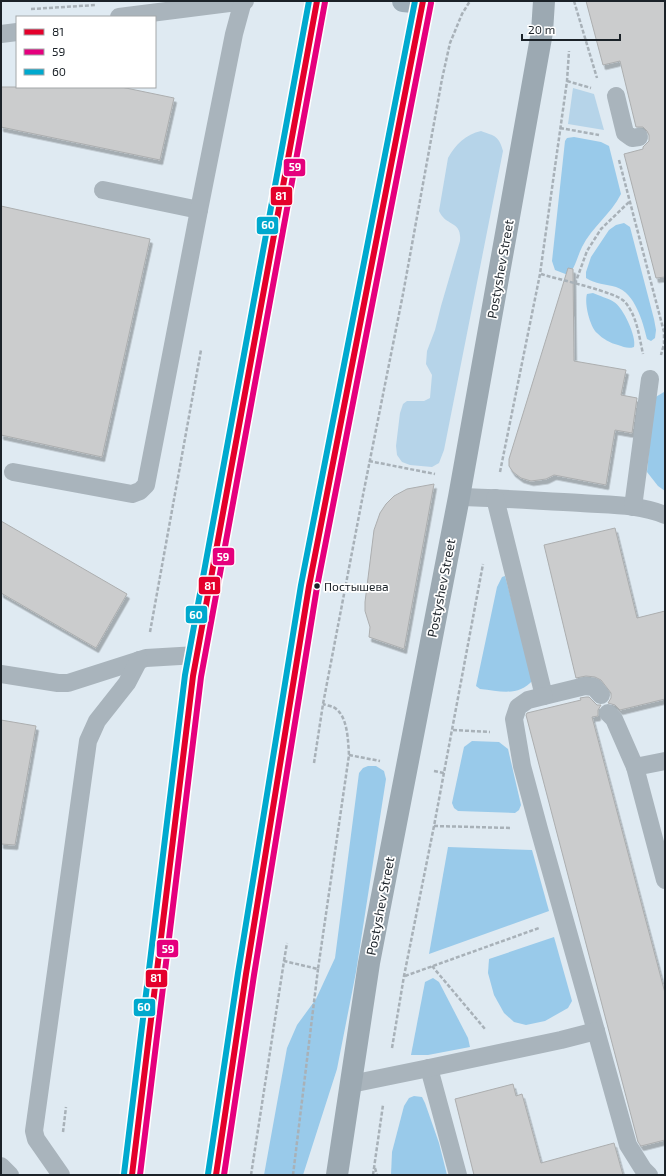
<svg xmlns="http://www.w3.org/2000/svg" width="666" height="1176" font-family="'Exo 2',sans-serif">
<style>
.green{fill:#b6d4e9}
.forest{fill:#99caea}
.building{fill:#cbcccd;stroke:#acaeaf;filter:url(#shadow)}
.lines{fill:none;stroke-linecap:round;stroke-linejoin:round}
.path{stroke:#a8b1b8;stroke-width:2.5;stroke-dasharray:4 2;stroke-linecap:butt}
.lane{stroke:#a9b4bc;stroke-width:18}
.secondary{stroke:#9ca9b2;stroke-width:22}
.highway{stroke:#9eaeb9;stroke-width:22}
.bus-1-casing{stroke:#fff;stroke-width:9}
.bus-2-casing{stroke:#fff;stroke-width:9}
.bus-3-casing{stroke:#fff;stroke-width:9}
.bus-1{stroke:#e4002b;stroke-width:6}
.bus-2{stroke:#e5007d;stroke-width:6}
.bus-3{stroke:#00a9ce;stroke-width:6}
.bus-dot{fill:#1b2228;stroke:#fff;stroke-width:1.5}
.labels{text-anchor:middle;stroke-width:3.5;stroke-linejoin:round;paint-order:stroke}
.bus-label{font-size:12px;fill:#1b2228;stroke:#fff;text-anchor:start}
.street-label{font-size:13px;fill:#1b2228;stroke:#fff}
.line-badge{stroke:#fff;stroke-width:1.5}
.badge-label{font-size:11px;text-anchor:middle;font-weight:bold;fill:#fff}
</style>
<defs>
<filter id="shadow"><feDropShadow dx="2.5" dy="4.5" stdDeviation="0" flood-color="#0004"/></filter>
</defs>
<rect width="100%" height="100%" fill="#dfeaf2"/>
<g class="green">
<polygon points="573,88 594,94 604,130 568,124"/>
<path d="M481,131c14,5 18,5 22,20l-59,299 -5,13 -7,4 -22,-2 -8,-3 -5,-7 -1,-9 4,-33 3,-9 4,-3h17l6,-3 2,-23 -6,-11 1,-13 8,-21 6,-24 19,-65c2,-21 -14,-14 -21,-30l9,-53c7,-13 18,-24 33,-27z"/>
</g>
<g class="forest">
<path d="M574,137l27,5 8,4 12,48c-10,20 -29,33 -39,53 -5,10 -6,20 -14,28l-13,-5 -3,-9 13,-120 2,-3z"/>
<path d="M624,223l6,4 24,92 2,11 -1,8 -4,3 -4,-2c-4,-17 -12,-46 -31,-52 -10,-3 -21,-3 -30,-9v-6l5,-15 18,-27 7,-5z"/>
<path d="M593,293c6,3 15,5 21,9 9,5 23,35 20,45 -6,2 -10,0 -16,-2 -8,-2 -15,-6 -21,-12 -7,-6 -13,-30 -10,-39z"/>
<polygon points="664,392 665,393 665,491 658,486 647,472 654,398"/>
<path d="M505,576l28,104c-15,17 -32,11 -53,9l-4,-3 21,-99 5,-10z"/>
<polygon points="472,741 499,742 508,749 521,805 519,810 515,813 458,811 454,808 452,803 464,747"/>
<polygon points="368,766 376,766 384,771 386,779 356,972 337,1069 303,1175 264,1175 287,1048 297,1025 316,999 335,958 359,773 363,768"/>
<polygon points="448,847 532,850 549,911 429,954"/>
<polygon points="554,937 572,1001 568,1008 545,1021 526,1025 514,1022 504,1013 494,995 488,973 489,959"/>
<polygon points="433,978 439,982 468,1038 470,1047 428,1055 411,1055 425,982"/>
<polygon points="414,1096 422,1097 425,1103 439,1143 447,1175 391,1175 392,1152 404,1106 409,1098"/>
</g>
<g class="building">
<polygon points="586,1 665,1 665,277 656,278 624,154 643,149 643,147 649,141 649,135 647,131 643,127 636,127 620,61 603,65"/>
<polygon points="1,87 121,87 174,98 160,160 1,127"/>
<polygon points="1,206 150,239 102,457 1,435"/>
<polygon points="568,268 573,269 574,361 626,370 621,395 637,398 632,433 615,430 606,485 554,475 546,479 531,481 521,478 513,472 509,466 509,459"/>
<polygon points="434,484 404,649 369,637 370,627 365,611 365,602 374,530 380,513 386,504 394,496 407,489"/>
<polygon points="1,521 127,594 96,648 1,593"/>
<polygon points="615,528 637,618 665,611 665,699 620,710 615,705 608,703 611,698 611,693 601,680 595,677 586,676 576,678 544,545"/>
<polygon points="586,697 589,697 597,705 601,705 598,710 598,716 592,717 665,993 665,1140 641,1146 638,1142 526,715 527,713 581,700 580,698"/>
<polygon points="1,720 36,726 15,845 1,844"/>
<polygon points="513,1084 516,1096 522,1094 541,1163 614,1143 623,1175 474,1175 455,1099"/>
</g>
<g class="lines">
<g class="path">
<polyline points="574,1 597,78"/>
<polyline points="31,9 96,5"/>
<polyline points="567,81 591,88"/>
<polyline points="560,128 599,135"/>
<polyline points="619,160 664,332 664,344 661,355"/>
<path d="M541,274c15,5 76,18 84,28 12,14 14,34 18,52"/>
<polyline points="575,284 587,251 601,229 629,202"/>
<polyline points="369,461 435,474"/>
<polyline points="500,472 540,274 567,81 569,51"/>
<polyline points="150,632 201,350"/>
<polyline points="453,730 490,732"/>
<polyline points="349,755 380,761"/>
<polyline points="314,763 323,704 362,500 403,294 442,79 450,43 462,14 470,1"/>
<polyline points="434,771 444,773"/>
<polyline points="434,826 512,828"/>
<polyline points="284,961 287,943"/>
<polyline points="432,966 485,1029"/>
<polyline points="405,976 539,928"/>
<polyline points="392,1048 404,976 434,826 483,564"/>
<polyline points="63,1132 66,1107"/>
<polyline points="375,1168 377,1175"/>
<path d="M251,1175l33,-214 34,8 31,-214c-1,-14 -1,-41 -16,-48 -3,-1 -7,-2 -10,-3"/>
<polyline points="293,1175 318,969"/>
<polyline points="373,1175 383,1105"/>
</g>
<g class="lane">
<polyline points="119,17 245,1"/>
<polyline points="1,34 17,32"/>
<polyline points="616,96 625,133 632,138 639,137"/>
<polyline points="103,190 199,210"/>
<polyline points="13,472 132,494 140,491 146,485 199,210 234,34 243,1"/>
<path d="M459,497c41,1 81,4 122,6 28,2 58,1 84,12"/>
<polyline points="495,498 544,696 585,686 594,687 601,695"/>
<polyline points="633,507 650,379"/>
<polyline points="1,674 58,683 68,683 146,658 197,655"/>
<polyline points="544,696 528,700 518,707 514,719 522,766 539,829 596,1031"/>
<polyline points="608,713 614,719 635,767"/>
<polyline points="665,761 635,767 665,880"/>
<polyline points="429,1068 458,1175"/>
<polyline points="351,1084 429,1068 561,1040 596,1031 628,1145 643,1169 649,1175"/>
<polyline points="1,1166 10,1175"/>
<polyline points="61,1175 36,1139 34,1131 88,741 97,721 127,683 139,660"/>
</g>
<polyline class="secondary" points="337,1175 369,963 459,497 542,32 544,1"/>
<g class="highway">
<polyline points="403,1 423,3"/>
<polyline points="132,1175 193,676 317,1"/>
<polyline points="216,1175 246,974 309,586 423,1"/>
</g>
<g class="bus-1-casing">
<g id="bus-1">
<polyline points="132,1175 193,676 317,1"/>
<polyline points="216,1175 246,974 309,586 423,1"/>
</g>
</g>
<g class="bus-2-casing">
<g id="bus-2">
<polyline points="140,1175 201,677 325,2"/>
<polyline points="224,1175 254,975 317,587 431,3"/>
</g>
</g>
<g class="bus-3-casing">
<g id="bus-3">
<polyline points="124,1174 185,675 309,1"/>
<polyline points="208,1174 238,973 301,585 415,1"/>
</g>
</g>
<use href="#bus-1" class="bus-1"/>
<use href="#bus-2" class="bus-2"/>
<use href="#bus-3" class="bus-3"/>
</g>
<circle class="bus-dot" cx="317" cy="586" r="3.5"/>
<g class="labels">
<g class="bus-label">
<text x="324" y="591">Постышева</text>
</g>
<g class="street-label">
<text transform="translate(500 269) rotate(-80)" y="5">Postyshev Street</text>
<text transform="translate(441 588) rotate(-79)" y="5">Postyshev Street</text>
<text transform="translate(380 906) rotate(-79)" y="5">Postyshev Street</text>
</g>
</g>
<g class="line-badge">
<rect x="283" y="158" width="23" height="19" rx="4" fill="#e5007d"/>
<rect x="270" y="186" width="23" height="20" rx="4" fill="#e4002b"/>
<rect x="256" y="216" width="23" height="19" rx="4" fill="#00a9ce"/>
<rect x="212" y="547" width="23" height="19" rx="4" fill="#e5007d"/>
<rect x="198" y="576" width="23" height="19" rx="4" fill="#e4002b"/>
<rect x="185" y="605" width="23" height="19" rx="4" fill="#00a9ce"/>
<rect x="156" y="939" width="23" height="19" rx="4" fill="#e5007d"/>
<rect x="145" y="969" width="23" height="19" rx="4" fill="#e4002b"/>
<rect x="133" y="998" width="23" height="19" rx="4" fill="#00a9ce"/>
</g>
<g class="badge-label">
<text x="295" y="171">59</text>
<text x="281" y="200">81</text>
<text x="268" y="229">60</text>
<text x="223" y="561">59</text>
<text x="210" y="590">81</text>
<text x="196" y="619">60</text>
<text x="168" y="953">59</text>
<text x="156" y="982">81</text>
<text x="144" y="1011">60</text>
</g>
<rect width="666" height="1176" fill="none" stroke="#1b2228" stroke-width="4"/>
<rect x="16" y="16" width="140" height="72" fill="#ffffff" stroke="#a4a7a9"/>
<rect x="24" y="29" width="20" height="6" fill="#e4002b" stroke="#a4a7a9"/>
<text x="52" y="36" font-size="12" fill="#1b2228">81</text>
<rect x="24" y="49" width="20" height="6" fill="#e5007d" stroke="#a4a7a9"/>
<text x="52" y="56" font-size="12" fill="#1b2228">59</text>
<rect x="24" y="69" width="20" height="6" fill="#00a9ce" stroke="#a4a7a9"/>
<text x="52" y="76" font-size="12" fill="#1b2228">60</text>
<path d="M522 34v6h98v-6" fill="none" stroke="#1b2228" stroke-width="2"/>
<text x="528" y="34" font-size="12" fill="#1b2228" stroke="#ffffff" stroke-width="3" paint-order="stroke">20 m</text>
</svg>
